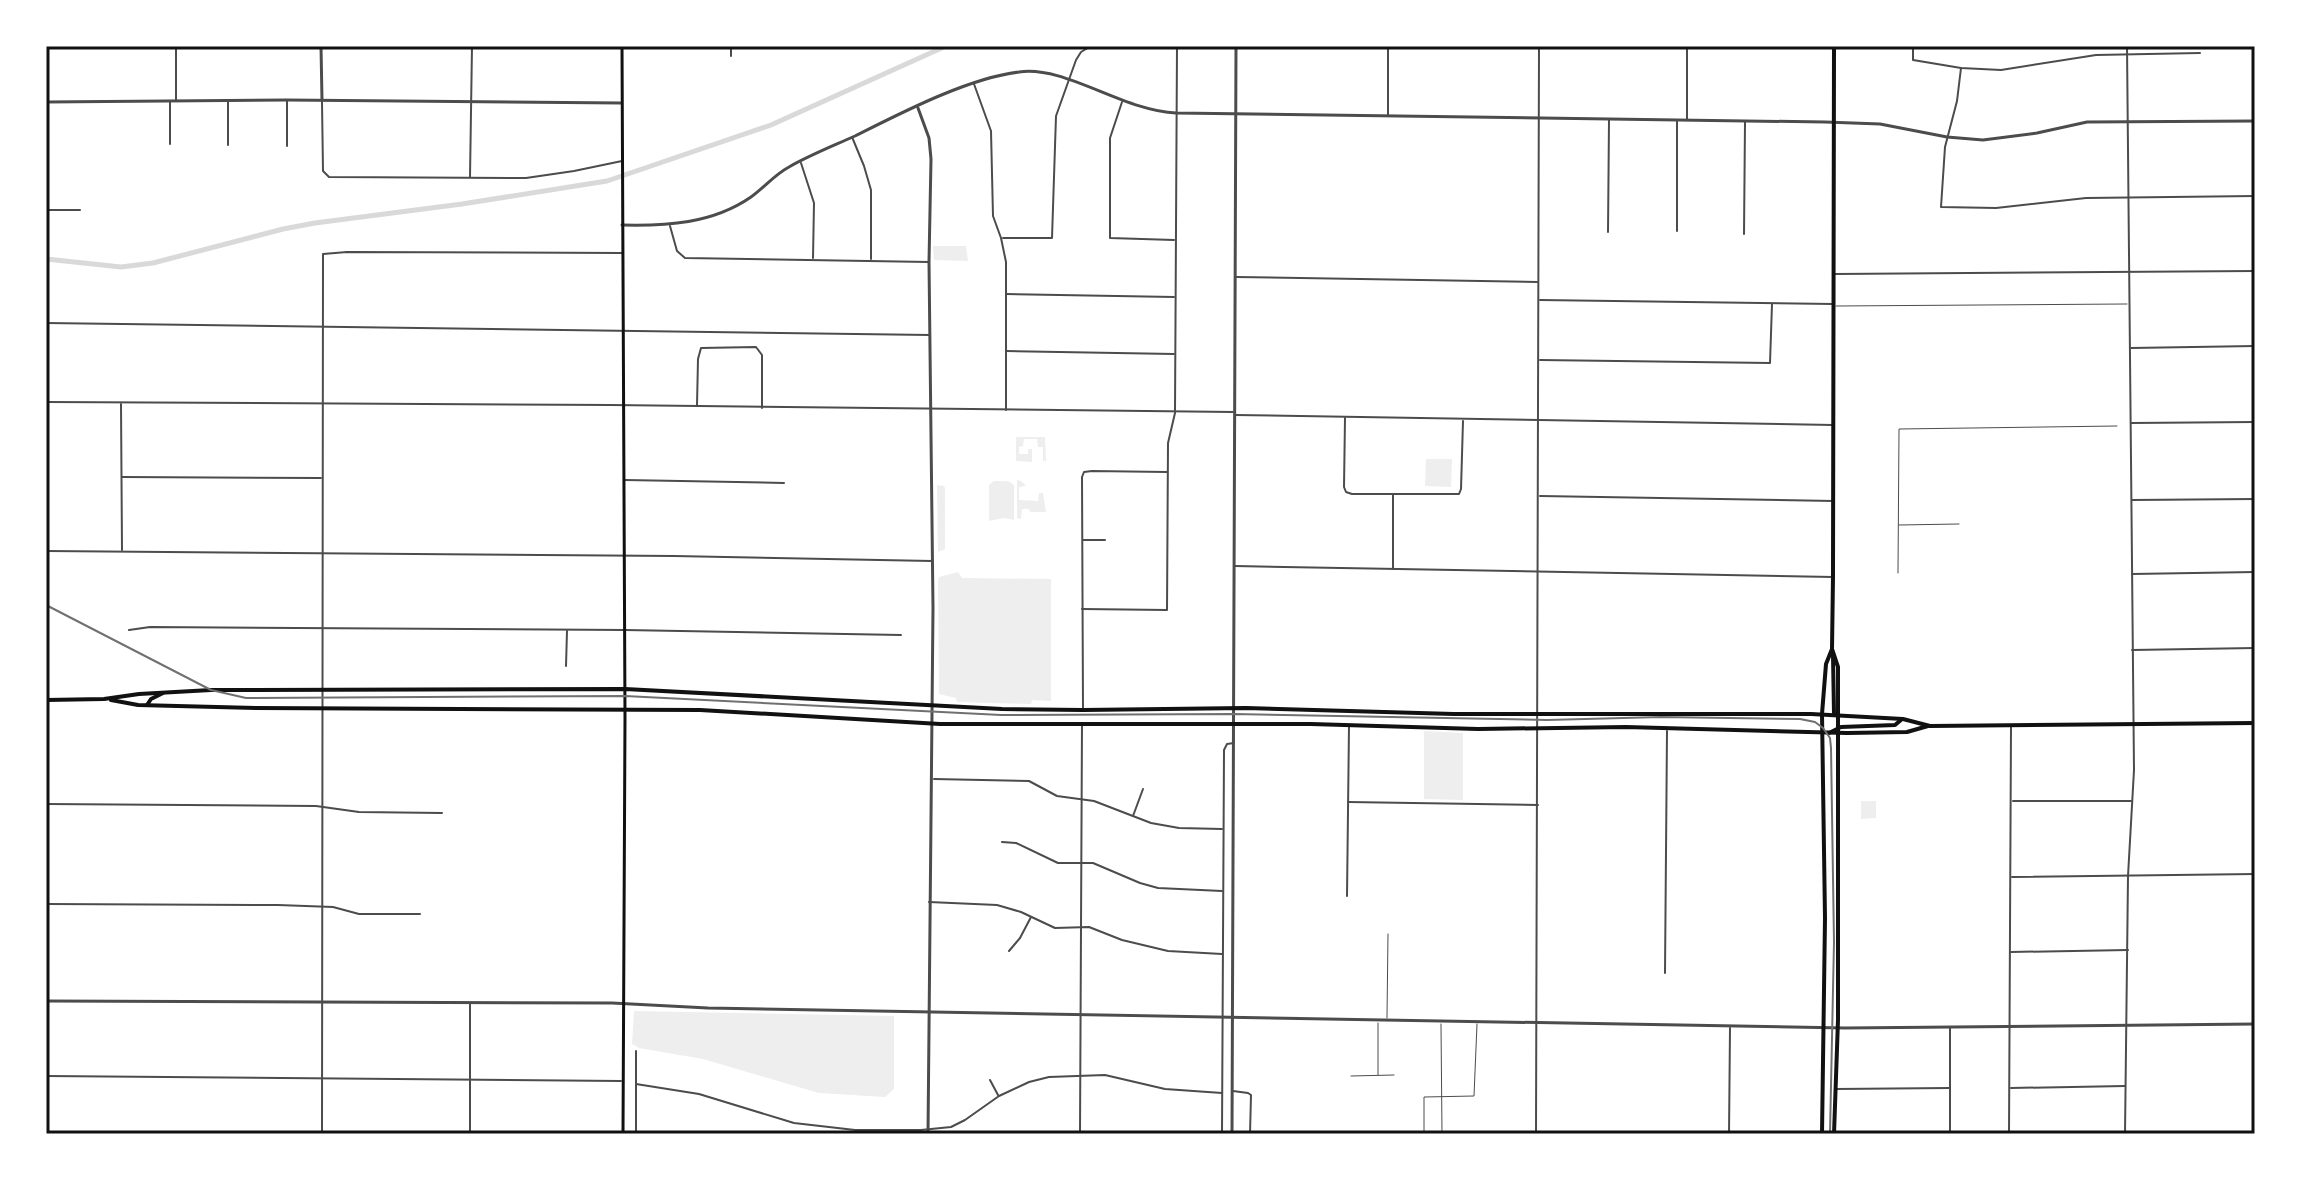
<svg xmlns="http://www.w3.org/2000/svg" width="2301" height="1180" font-family="Bitter,serif">
<style>
.green{fill:#eee}
.lines{fill:none;stroke-linecap:round;stroke-linejoin:round}
.canal{stroke:#d9d9d9;stroke-width:5}
.service{stroke:#4c4c4c;stroke-width:1}
.minor{stroke:#4c4c4c;stroke-width:2}
.tertiary{stroke:#4c4c4c;stroke-width:3}
.secondary{stroke:#111;stroke-width:3}
.primary{stroke:#111;stroke-width:4}
.tram{stroke:#707070;stroke-width:2}
.neatline{fill:none;stroke:#111;stroke-width:3}
</style>
<rect width="100%" height="100%" fill="#fff"/>
<g class="green">
<polygon points="933,246 966,246 968,261 934,260"/>
<polygon points="1016,437 1045,437 1046,461 1043,461 1043,447 1038,447 1037,439 1024,439 1023,446 1019,447 1019,454 1028,454 1028,449 1032,449 1032,462 1016,461"/>
<polygon points="1426,459 1452,459 1451,487 1425,486"/>
<polygon points="1017,480 1021,481 1026,486 1019,487 1019,500 1038,501 1039,493 1043,493 1046,512 1030,512 1029,509 1022,509 1021,519 1017,518"/>
<polygon points="994,481 1008,481 1014,485 1014,520 1004,518 989,521 989,485"/>
<polygon points="937,485 944,486 945,488 945,549 938,552"/>
<polygon points="958,572 962,578 1051,579 1051,701 1032,700 1031,704 957,702 956,698 939,694 938,580 939,577"/>
<polygon points="1424,731 1463,733 1463,800 1424,799"/>
<polygon points="1861,801 1876,801 1876,818 1861,819"/>
<polygon points="634,1011 894,1016 894,1089 885,1097 819,1093 703,1059 639,1048 632,1044"/>
</g>
<g class="lines">
<polyline class="canal" points="46,259 121,267 153,263 283,229 315,223 462,204 607,181 771,125 946,46"/>
<g class="service">
<polyline points="1836,306 2127,304"/>
<polyline points="1899,525 1959,524"/>
<polyline points="1898,573 1899,429 2117,426"/>
<polyline points="1387,1018 1388,934"/>
<polyline points="1378,1023 1378,1075"/>
<polyline points="1441,1024 1442,1134"/>
<polyline points="1351,1076 1394,1075"/>
<polyline points="1424,1134 1424,1097 1474,1096 1477,1024"/>
</g>
<g class="minor">
<polyline points="1388,46 1388,115"/>
<polyline points="1680,46 1831,48"/>
<polyline points="1913,46 1913,60 1961,68 2001,70 2096,55 2200,53"/>
<polyline points="1687,47 1687,120"/>
<polyline points="731,56 731,46"/>
<polyline points="1961,68 1957,101 1945,147 1941,207 1996,208 2086,198 2255,196"/>
<polyline points="974,84 991,131 993,216 1001,238 1006,262 1006,410"/>
<polyline points="176,100 176,46"/>
<polyline points="287,100 287,146"/>
<polyline points="170,101 170,144"/>
<polyline points="228,102 228,145"/>
<polyline points="322,102 323,171 329,177 526,178 574,171 622,161"/>
<polyline points="1122,102 1110,138 1110,238 1174,240"/>
<polyline points="852,137 864,166 871,190 871,259"/>
<polyline points="801,163 814,203 813,258"/>
<polyline points="470,177 472,46"/>
<polyline points="46,210 80,210"/>
<polyline points="670,226 677,251 685,258 929,262"/>
<polyline points="1677,231 1677,121"/>
<polyline points="1608,232 1609,120"/>
<polyline points="1744,234 1745,122"/>
<polyline points="1003,238 1052,238 1056,116 1076,60 1081,52 1091,46"/>
<polyline points="1835,274 2255,271"/>
<polyline points="1236,277 1537,282"/>
<polyline points="1006,294 1174,297"/>
<polyline points="1540,300 1833,304"/>
<polyline points="46,323 930,335"/>
<polyline points="2131,348 2255,346"/>
<polyline points="1006,351 1174,354"/>
<polyline points="1540,360 1770,363 1772,304"/>
<polyline points="46,402 611,405 1233,412"/>
<polyline points="121,404 122,550"/>
<polyline points="697,405 698,359 701,348 756,347 762,355 762,408"/>
<polyline points="1235,415 1833,425"/>
<polyline points="1345,418 1344,487 1346,492 1352,494 1459,494 1461,489 1463,421"/>
<polyline points="2131,423 2255,422"/>
<polyline points="122,477 321,478"/>
<polyline points="625,480 784,483"/>
<polyline points="1393,495 1393,569"/>
<polyline points="1540,496 1834,501"/>
<polyline points="2132,500 2255,499"/>
<polyline points="1083,540 1105,540"/>
<polyline points="46,551 674,556 932,561"/>
<polyline points="1235,566 1833,577"/>
<polyline points="2132,574 2255,572"/>
<polyline points="1082,609 1167,610 1168,443 1175,413 1177,46"/>
<polyline points="129,630 150,627 625,630 901,635"/>
<polyline points="2132,650 2255,648"/>
<polyline points="566,666 567,631"/>
<polyline points="1083,709 1082,477 1084,472 1092,471 1167,472"/>
<polyline points="934,779 1029,781 1057,796 1094,801 1151,823 1179,828 1222,829"/>
<polyline points="2013,801 2131,801"/>
<polyline points="1348,802 1538,805"/>
<polyline points="46,804 316,806 359,812 442,813"/>
<polyline points="1133,816 1143,789"/>
<polyline points="1002,842 1016,843 1058,863 1093,863 1140,883 1158,888 1222,891"/>
<polyline points="2012,877 2255,874"/>
<polyline points="1347,896 1349,726"/>
<polyline points="929,902 997,905 1021,912 1055,928 1089,927 1122,940 1168,951 1222,954"/>
<polyline points="46,904 278,905 333,907 359,914 420,914"/>
<polyline points="1009,951 1020,938 1031,917"/>
<polyline points="2011,952 2128,950"/>
<polyline points="1665,973 1667,731"/>
<polyline points="46,1076 621,1081"/>
<polyline points="990,1080 998,1095"/>
<polyline points="636,1084 699,1094 794,1123 855,1130 921,1130 951,1127 965,1120 999,1096 1029,1082 1049,1077 1105,1075 1165,1089 1222,1093"/>
<polyline points="2011,1088 2125,1086"/>
<polyline points="1836,1089 1950,1088"/>
<polyline points="1233,1091 1248,1093 1251,1095 1250,1134"/>
<polyline points="322,1134 323,254 347,252 622,253"/>
<polyline points="470,1134 470,1003"/>
<polyline points="636,1134 636,1051"/>
<polyline points="1080,1134 1082,723"/>
<polyline points="1222,1134 1224,750 1227,744 1234,743"/>
<polyline points="1536,1134 1539,46"/>
<polyline points="1729,1134 1730,1028"/>
<polyline points="1950,1134 1950,1028"/>
<polyline points="2009,1134 2011,727"/>
<polyline points="2125,1134 2128,876 2134,770 2127,46"/>
</g>
<g class="tertiary">
<polyline points="321,46 322,100"/>
<polyline points="46,102 287,100 621,103"/>
<polyline points="918,108 929,138 931,159 929,262 933,608 928,1134"/>
<path d="M622,225c44,1 90,-1 129,-28 13,-9 23,-22 38,-30 21,-12 44,-21 66,-31 46,-23 113,-58 164,-64 46,-7 104,39 157,41l649,9 55,2 67,13 36,3 54,-7 50,-11 168,-1"/>
<polyline points="46,1001 612,1003 708,1008 1845,1028 2255,1024"/>
<polyline points="1232,1134 1236,46"/>
</g>
<polyline class="secondary" points="622,46 625,718 623,1134"/>
<g class="primary">
<polyline points="1832,649 1838,667 1838,1020 1834,1134"/>
<polyline points="1833,655 1834,714"/>
<polyline points="46,700 104,699 139,694 211,690 625,689 1002,709 1083,710 1246,708 1454,714 1811,714 1903,719 1930,726 2255,723"/>
<polyline points="111,700 138,705 256,708 700,710 940,724 1311,724 1478,729 1626,727 1847,733 1907,732 1928,726"/>
<polyline points="147,705 151,699 163,693"/>
<polyline points="1829,733 1841,727 1895,725 1901,720"/>
<polyline points="1822,1134 1825,918 1822,714 1826,664 1832,649 1833,577 1834,46"/>
</g>
<polyline class="tram" points="46,605 211,690 246,698 625,696 1001,715 1234,714 1547,720 1661,717 1800,719 1815,722 1823,728 1830,738 1831,748 1834,942 1830,1134"/>
</g>
<rect width="2301" height="1180" fill="none" stroke="#ffffff" stroke-width="96"/>
<rect x="48" y="48" width="2205" height="1084" class="neatline"/>
</svg>
